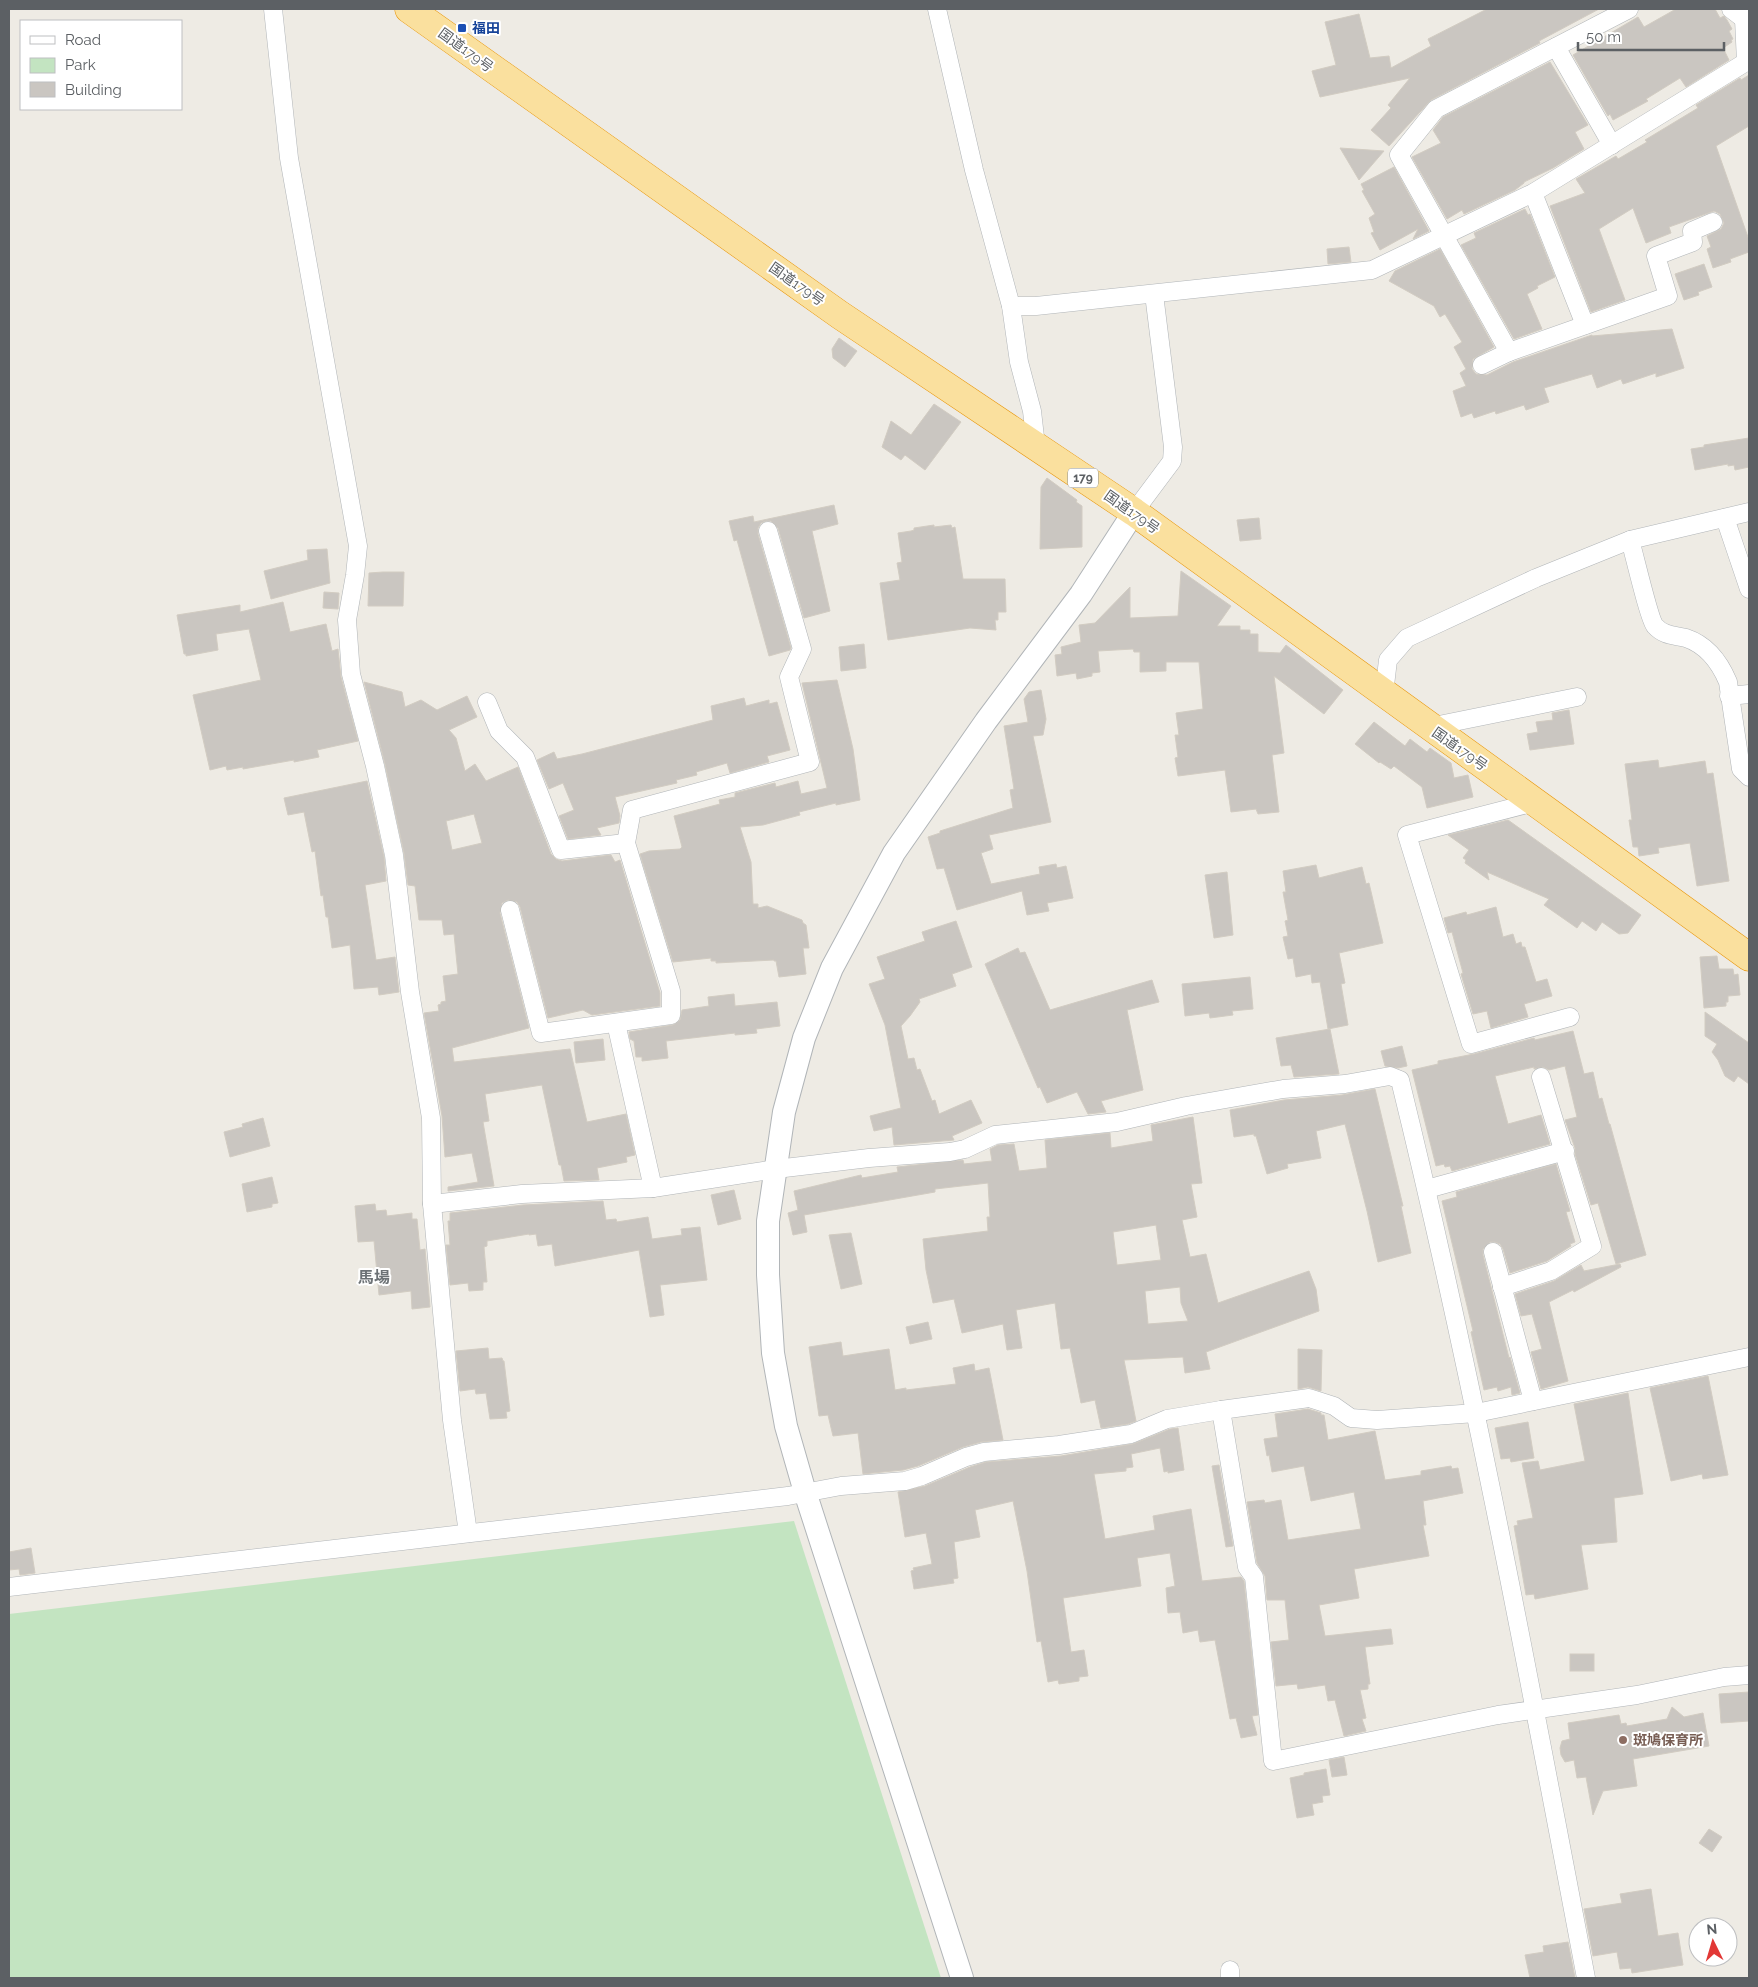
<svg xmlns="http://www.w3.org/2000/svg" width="1758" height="1987" font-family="Raleway,'Noto Sans JP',sans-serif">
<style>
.green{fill:#c3e4c1}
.building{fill:#cac6c1;stroke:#d2ccc2;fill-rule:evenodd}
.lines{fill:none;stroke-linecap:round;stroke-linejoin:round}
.minor-casing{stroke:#b1b5b8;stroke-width:19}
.tertiary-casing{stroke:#b1b5b8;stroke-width:24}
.trunk-casing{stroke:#e89509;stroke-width:29}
.minor{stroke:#fff;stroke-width:18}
.tertiary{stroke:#fff;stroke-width:22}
.trunk{stroke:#fae09e;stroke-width:28}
.transit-dot{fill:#1a4fb4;stroke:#fff;stroke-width:2}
.education-dot{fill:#8d6e63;stroke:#fff;stroke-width:2}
.labels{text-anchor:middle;stroke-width:4;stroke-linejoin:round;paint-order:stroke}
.shield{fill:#fff;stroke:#8d9092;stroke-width:1}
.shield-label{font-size:12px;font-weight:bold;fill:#5c6064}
.transit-label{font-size:14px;font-weight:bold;fill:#164399;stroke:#fff;text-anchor:start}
.street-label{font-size:14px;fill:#5c6064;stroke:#fff}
.education-label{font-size:14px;font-weight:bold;fill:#785e54;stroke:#fff;text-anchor:start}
.quarter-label{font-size:16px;font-weight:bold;fill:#6d7276;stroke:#fff}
</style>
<rect width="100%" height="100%" fill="#eeebe4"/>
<polygon class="green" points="794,1521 941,1978 9,1978 9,1614"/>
<g class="building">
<polygon points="1487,9 1599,9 1539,41 1540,43 1431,100 1389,146 1371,130 1391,108 1388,105 1410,78 1320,97 1312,71 1336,65 1325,22 1359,14 1370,58 1389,56 1391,68 1431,46 1428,39"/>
<polygon points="1676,9 1715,9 1720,18 1724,16 1727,20 1732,29 1729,31 1733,39 1731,40 1732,42 1723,48 1729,60 1686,87 1680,78 1646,99 1648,101 1613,120 1610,114 1608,116 1573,55 1638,17 1644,27"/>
<polygon points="1550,62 1588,125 1575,132 1584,149 1553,168 1524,182 1524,183 1515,190 1464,214 1462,210 1447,219 1412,157 1441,143 1433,130 1443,117"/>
<polygon points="1749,75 1749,126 1716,146 1749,240 1749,252 1730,259 1731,262 1713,268 1707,249 1711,247 1707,236 1721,229 1724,223 1720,214 1714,211 1669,227 1671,233 1646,243 1633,208 1599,229 1625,300 1591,312 1550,206 1585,193 1576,179 1616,156 1618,159 1647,142 1645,140 1698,108 1696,105 1740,78 1741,80"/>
<polygon points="1340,148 1384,151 1359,180"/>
<polygon points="1394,167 1429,231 1413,239 1418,229 1380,250 1371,233 1374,232 1369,218 1375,214 1362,191 1364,190 1361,184"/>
<polygon points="1525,209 1528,215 1530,214 1555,277 1537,286 1538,288 1527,294 1542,329 1514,339 1461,245 1476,238 1474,233"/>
<polygon points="1349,247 1351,262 1328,264 1327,249"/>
<polygon points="1440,249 1494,347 1473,359 1472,369 1476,374 1487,375 1513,362 1592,335 1592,336 1672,329 1684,368 1656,377 1656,373 1623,384 1621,379 1597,388 1592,374 1544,388 1549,402 1526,410 1524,405 1496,414 1495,411 1474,418 1472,413 1461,417 1453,391 1466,386 1460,373 1466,369 1454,347 1462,342 1445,314 1440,317 1434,306 1389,281 1395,271"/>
<polygon points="1704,264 1712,287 1698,292 1699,295 1684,300 1675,274"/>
<polygon points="839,338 857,351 845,367 833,358 832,349"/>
<polygon points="934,404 961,422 925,470 905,455 901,460 882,447 891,421 911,435"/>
<polygon points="1749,438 1749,467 1735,470 1734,465 1728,466 1728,464 1695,470 1691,449 1704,447 1704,445"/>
<polygon points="1047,478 1077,500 1076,502 1082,506 1082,547 1040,549 1041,487"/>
<polygon points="834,505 838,524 812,531 830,611 804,618 778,528 771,521 766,521 761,523 758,528 758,534 791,648 790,650 769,656 737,540 734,541 729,521 753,516 754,522"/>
<polygon points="1259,518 1261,539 1240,541 1237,520"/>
<polygon points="934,525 934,527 951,525 952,528 955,527 963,579 1005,579 1006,612 998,612 998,620 995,620 996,630 970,628 888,640 880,583 900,580 897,563 902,562 898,533 911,531 914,530 914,528"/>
<polygon points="327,549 330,583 271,599 264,571 308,560 307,550"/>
<polygon points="1181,571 1231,606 1217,626 1240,626 1240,630 1250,630 1250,634 1258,634 1258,652 1280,653 1286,645 1343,690 1324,714 1274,676 1284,753 1272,755 1279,812 1258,814 1256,809 1231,812 1225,770 1178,776 1175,758 1178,757 1175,735 1179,735 1176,713 1203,709 1199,662 1166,662 1166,671 1140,672 1140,652 1134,652 1133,649 1098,651 1100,672 1092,673 1092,676 1077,679 1076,673 1057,676 1055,655 1062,654 1061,647 1081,642 1079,625 1095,623 1130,587 1130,618 1178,616"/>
<polygon points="383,572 404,572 403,606 368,606 369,573"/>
<polygon points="324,592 339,593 338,609 323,608"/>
<polygon points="283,602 290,632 326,624 332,651 338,649 341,677 358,741 317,750 319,757 294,762 294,760 243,769 243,767 227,770 226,766 210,770 193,695 261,680 249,629 216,634 218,650 186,656 186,654 184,654 177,615 240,605 240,612"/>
<polygon points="864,644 866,668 841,671 839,647"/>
<polygon points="837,680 853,749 860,800 836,805 836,803 799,812 800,815 763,825 740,827 751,862 753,904 758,904 758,908 767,906 802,920 803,923 806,925 809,948 803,948 806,974 779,977 776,961 774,961 774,960 716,963 716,961 711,961 711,958 673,962 640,854 649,851 680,849 682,847 674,816 720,804 719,800 735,797 735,793 775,783 776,787 798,781 801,794 827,788 802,683"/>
<path d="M364,682l38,10 3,15 16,-7 16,10 30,-14 10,21 -28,13 7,8 9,33 10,-7 11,17 32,-14 33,87 5,5 6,2 49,-6 4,7 5,-2 40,133v13l-68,9 -9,-5 -35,8 -28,-111 -3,-5 -9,-2 -6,3 -2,10 29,115 -77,20 2,14 116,-13 17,73 39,-8 9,41 -9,2 1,5 -30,6 2,12 -35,1 -3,-16h-2l-17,-80 -57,9 4,27 -6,1 11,64 -46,5v-4l30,-5 -6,-29 -27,4 -3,-41 -18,-103 15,-2 -1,-6 3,-1v-2l5,-1 -3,-25 15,-2 -4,-40 -10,1 -2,-15h-23l-4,-34 -7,-1 -4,-32 -19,-89zM474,814l8,29 -30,7 -6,-29z"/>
<polygon points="1041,690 1046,719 1043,735 1033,736 1051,822 989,835 993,849 981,853 991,884 1040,874 1039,867 1056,864 1057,868 1066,866 1073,898 1047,903 1049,911 1027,915 1022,891 957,910 944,868 937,869 928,837 940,833 940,831 1013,808 1010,790 1014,789 1004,726 1028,722 1024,699 1029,692"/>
<polygon points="744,698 746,706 769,700 769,704 777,702 790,750 767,756 769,762 730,773 727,763 696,772 697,775 676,780 677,783 615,797 620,816 619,823 597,828 601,835 568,839 559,816 574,810 563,783 549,789 537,760 554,752 557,759 582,754 713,720 711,706"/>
<polygon points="1569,710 1574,744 1530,750 1527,734 1538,732 1536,722 1553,720 1552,713"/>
<polygon points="1374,722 1405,746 1410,739 1427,752 1430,748 1451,763 1454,778 1468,775 1473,797 1427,808 1422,787 1394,766 1391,769 1380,762 1379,763 1355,744"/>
<polygon points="1658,760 1659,768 1705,761 1707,774 1713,773 1729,881 1697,886 1690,843 1658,848 1659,853 1639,856 1638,847 1633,847 1629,820 1632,820 1625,764"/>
<polygon points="367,781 384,857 386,881 365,885 376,960 395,957 399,992 379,995 378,987 354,989 350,945 332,948 328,917 326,917 323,895 321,896 315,851 312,852 304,812 288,815 284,798"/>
<polygon points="1508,820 1641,915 1628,933 1619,934 1602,922 1596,931 1582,921 1577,928 1544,905 1549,899 1487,872 1489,880 1465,863 1466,860 1463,858 1469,850 1448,835"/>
<polygon points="1316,865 1319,878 1362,867 1366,884 1369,883 1383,943 1339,953 1345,983 1341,984 1348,1025 1328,1029 1320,982 1312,983 1311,974 1296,977 1293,958 1288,959 1283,937 1288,936 1285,921 1288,920 1283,892 1286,892 1283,871"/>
<polygon points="1227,872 1233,935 1214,938 1205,875"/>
<polygon points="1496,907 1503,937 1513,934 1516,944 1521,942 1522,947 1525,947 1536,982 1547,979 1552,996 1524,1004 1528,1017 1491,1028 1487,1011 1473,1014 1461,974 1463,973 1452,932 1448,933 1444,918 1466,912 1467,915"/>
<polygon points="956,921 972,967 952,974 956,986 919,999 920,1002 910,1016 901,1026 908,1059 914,1058 917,1070 920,1069 932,1101 935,1100 939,1114 971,1100 982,1123 952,1136 954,1140 894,1145 892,1127 874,1131 870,1116 901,1108 885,1025 869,984 885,979 877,957 925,941 922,932"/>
<polygon points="1018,948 1020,953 1025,952 1050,1010 1152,980 1159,1002 1127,1010 1143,1090 1101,1101 1106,1112 1088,1114 1077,1092 1047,1103 1040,1087 1038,1088 985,964"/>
<polygon points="1717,956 1719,969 1733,969 1734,975 1738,974 1740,995 1728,996 1728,1002 1726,1002 1726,1006 1704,1008 1700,957"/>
<polygon points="1250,977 1253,1009 1232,1011 1233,1015 1210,1018 1209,1013 1185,1016 1182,984"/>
<polygon points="734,994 735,1006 777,1002 780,1026 756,1029 757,1033 735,1035 735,1033 666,1041 668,1058 642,1061 642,1057 636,1057 634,1041 630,1039 629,1032 673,1025 680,1020 682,1010 709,1006 708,997"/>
<polygon points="1705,1012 1749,1043 1749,1084 1738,1076 1734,1082 1725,1076 1718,1060 1712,1052 1717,1044 1705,1036"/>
<polygon points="1330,1029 1339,1074 1294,1077 1291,1065 1281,1066 1276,1038"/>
<polygon points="1573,1031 1584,1074 1593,1072 1599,1099 1602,1098 1609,1124 1610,1124 1646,1255 1616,1264 1598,1203 1591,1205 1575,1154 1575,1148 1565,1120 1577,1117 1565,1066 1549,1070 1543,1067 1534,1069 1534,1067 1495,1076 1508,1124 1541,1115 1550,1144 1452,1171 1450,1166 1445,1167 1444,1164 1436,1166 1412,1070 1438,1064 1438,1061 1474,1054 1534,1038 1535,1040"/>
<polygon points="603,1039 605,1060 576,1063 574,1042"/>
<polygon points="1402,1046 1407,1066 1398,1068 1385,1066 1381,1051"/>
<polygon points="1375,1089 1403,1206 1401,1206 1411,1253 1378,1262 1367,1211 1345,1124 1316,1131 1321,1158 1287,1164 1288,1168 1267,1174 1256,1136 1254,1136 1254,1134 1234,1137 1230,1110 1284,1100 1342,1095"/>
<path d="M1193,1117l9,66 -11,1 6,33 -15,3 8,37 16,-3 12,49 91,-32 7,18 3,22 -113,41 4,17 -25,4 -2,-16 -59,3 12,61 -8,3 -27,4 -6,-28 -14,3 -11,-55 -9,1 -6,-46 -39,7 6,38 -15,2 -4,-26 -41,9 -8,-34 -21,4 -7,-33 -3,-31 65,-8 -1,-14h3l-2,-34 -53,6v3l-131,23 3,17 -14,3 -5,-22 10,-3 -4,-19 67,-16 1,3 36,-6 -1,-5 66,-7 1,4 28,-3 -2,-12 8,-4 16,-1 5,27 28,-3 -2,-28 65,-7 1,15 42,-7 -2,-16zM1156,1225l5,35 -44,5 -4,-33zM1180,1287l1,16 7,18 -40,3 -3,-33z"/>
<polygon points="263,1118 270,1146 230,1157 224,1132 243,1127 242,1124"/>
<polygon points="1556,1164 1570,1211 1566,1212 1575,1242 1570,1244 1571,1246 1547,1261 1510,1273 1503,1249 1500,1244 1495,1242 1490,1242 1483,1249 1483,1255 1509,1358 1510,1357 1520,1393 1512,1395 1511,1387 1498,1391 1497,1387 1484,1390 1471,1332 1473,1331 1442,1201 1457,1197 1456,1192"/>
<polygon points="272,1177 278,1203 272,1204 272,1207 247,1212 242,1184"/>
<polygon points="734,1190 741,1219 718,1225 711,1195"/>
<polygon points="603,1201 606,1220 616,1219 617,1222 648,1217 652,1239 682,1235 681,1229 700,1227 707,1280 660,1285 664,1315 650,1317 639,1250 555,1266 552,1244 538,1246 536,1234 529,1235 529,1234 487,1241 487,1246 484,1247 487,1282 483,1282 483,1290 469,1291 468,1283 450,1285 446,1245 450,1245 448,1221 450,1221 450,1213 523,1205"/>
<polygon points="375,1204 376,1211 386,1210 387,1216 412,1213 412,1219 417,1219 420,1250 425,1249 430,1307 412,1309 411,1291 379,1295 374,1241 358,1242 355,1206"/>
<polygon points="851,1233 862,1284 841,1289 829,1235"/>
<polygon points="1620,1264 1621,1267 1574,1292 1573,1290 1549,1302 1568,1381 1541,1389 1531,1352 1542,1349 1532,1314 1521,1316 1515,1294 1554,1281 1581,1265 1584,1271"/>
<polygon points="928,1322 932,1339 910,1344 906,1327"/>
<polygon points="841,1342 843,1356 889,1349 895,1390 906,1388 906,1390 956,1384 953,1368 974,1364 975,1371 989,1368 1003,1440 981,1442 963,1447 918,1466 903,1470 863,1474 858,1433 833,1436 828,1415 819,1416 809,1347"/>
<polygon points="488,1348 489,1359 502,1358 503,1361 504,1361 510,1411 506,1412 507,1418 490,1419 486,1393 476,1394 475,1389 460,1391 456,1351"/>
<polygon points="1298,1349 1322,1350 1321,1391 1308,1387 1298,1389"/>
<polygon points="1708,1376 1728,1475 1703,1479 1702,1474 1671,1481 1650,1388"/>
<polygon points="1628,1393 1643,1494 1614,1498 1617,1542 1581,1545 1588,1589 1535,1599 1534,1594 1526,1595 1514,1526 1518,1525 1517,1521 1533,1518 1522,1463 1538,1461 1540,1470 1585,1461 1574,1404"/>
<polygon points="1308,1409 1321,1413 1321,1415 1324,1415 1328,1440 1375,1431 1385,1480 1421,1475 1421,1471 1451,1466 1452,1469 1458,1468 1463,1493 1423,1501 1426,1525 1423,1525 1429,1556 1354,1569 1359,1598 1319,1605 1325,1636 1391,1629 1393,1644 1365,1647 1370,1684 1368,1684 1368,1689 1360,1690 1366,1718 1362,1719 1366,1731 1344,1736 1335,1700 1328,1701 1325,1685 1298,1689 1297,1684 1276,1686 1271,1642 1289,1640 1285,1600 1267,1600 1265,1576 1257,1563 1247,1502 1264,1500 1265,1503 1281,1500 1288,1540 1361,1529 1354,1492 1311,1501 1304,1466 1272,1472 1269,1455 1267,1456 1264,1439 1278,1437 1275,1414"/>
<polygon points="1528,1422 1534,1458 1511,1462 1510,1458 1501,1459 1495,1428"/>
<polygon points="1178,1428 1184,1470 1168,1473 1168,1471 1164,1472 1160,1448 1131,1454 1133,1467 1126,1468 1126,1471 1094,1474 1105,1539 1155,1530 1153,1516 1191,1509 1202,1581 1241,1577 1244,1581 1258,1715 1252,1716 1257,1735 1241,1738 1236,1718 1230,1719 1215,1640 1200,1642 1198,1630 1183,1633 1180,1612 1168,1613 1166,1588 1175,1586 1170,1553 1137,1558 1141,1586 1063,1598 1071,1652 1084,1650 1088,1676 1079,1677 1079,1681 1059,1684 1058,1680 1048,1682 1041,1641 1037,1642 1027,1571 1013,1501 975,1510 980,1537 954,1542 958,1578 953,1579 954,1583 914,1589 911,1571 914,1570 913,1568 932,1564 926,1533 905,1537 898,1492 925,1486 970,1467 986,1462 1061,1456 1133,1444 1170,1429"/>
<polygon points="1219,1465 1233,1546 1226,1547 1212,1466"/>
<polygon points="31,1548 35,1573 20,1575 19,1569 9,1570 9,1552"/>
<rect x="1570" y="1654" width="24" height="17"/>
<polygon points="1749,1692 1749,1721 1721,1723 1719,1694"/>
<polygon points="1672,1707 1684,1717 1703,1713 1709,1746 1633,1759 1637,1786 1603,1791 1593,1815 1586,1777 1577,1778 1574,1760 1565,1762 1561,1755 1560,1748 1562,1741 1570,1739 1568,1723 1619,1715 1621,1724 1626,1723 1627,1726 1667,1719"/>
<polygon points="1344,1757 1347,1775 1332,1777 1329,1760"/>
<polygon points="1326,1769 1330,1795 1322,1796 1323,1802 1312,1804 1314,1815 1297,1818 1290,1778 1304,1775 1304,1773"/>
<polygon points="1709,1829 1722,1837 1712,1852 1699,1843"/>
<polygon points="1651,1889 1658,1936 1678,1933 1683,1965 1632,1973 1631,1968 1620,1969 1617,1952 1593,1956 1584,1909 1622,1903 1620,1894"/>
<polygon points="1568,1942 1575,1978 1530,1978 1525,1955 1544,1952 1543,1946"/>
</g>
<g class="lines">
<g class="minor-casing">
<g id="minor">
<polyline points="273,9 289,158 358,546 355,575 347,620 351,674 375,766 394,855 410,992 431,1118 432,1204 452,1420 468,1533"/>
<polyline points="937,9 974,170 1011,306 1019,362 1032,411 1036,446"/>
<polyline points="1731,9 1744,19"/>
<polyline points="1556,47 1612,145"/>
<polyline points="1746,62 1744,19 1749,12"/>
<polyline points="1533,193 1585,325"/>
<polyline points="1011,306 1036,306 1372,270 1533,193 1746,62"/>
<polyline points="1509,352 1399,155 1436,109 1629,9"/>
<polyline points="1482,365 1509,352 1668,296 1656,256 1693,242 1692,231 1713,222"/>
<polyline points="1134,512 1172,461 1173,447 1154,294"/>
<polyline points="1725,518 1749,589"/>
<path d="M1630,540c4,13 19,79 25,86 9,10 19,9 31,12 21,7 34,25 42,44l13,87 8,8"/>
<polyline points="1384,694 1388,660 1407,638 1536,578 1630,540 1749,512"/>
<polyline points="1729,696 1749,694"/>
<polyline points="487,702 499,731 525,757 561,850 626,843"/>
<polyline points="1429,727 1577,697"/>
<polyline points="1535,802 1407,835 1471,1044 1570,1017"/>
<polyline points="510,910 541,1033 671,1015 671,991 626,843 632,810 810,762 789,677 802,649 768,531"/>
<polyline points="616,1023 653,1188"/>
<polyline points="1427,1189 1565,1151"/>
<path d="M432,1204l90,-10 131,-6 123,-19 93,-11 81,-6 15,-3 30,-14 122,-13 69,-16 97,-17 62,-5 45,-8 10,4c73,297 129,598 186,898"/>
<polyline points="1493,1252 1533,1401"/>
<polyline points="1502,1287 1551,1271 1592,1246 1541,1077"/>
<polyline points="1221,1410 1247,1567 1254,1577 1273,1761 1498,1715 1637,1695 1724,1677 1749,1675"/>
<polyline points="9,1587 788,1496 841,1486 905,1481 922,1476 966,1457 984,1452 1059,1445 1131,1434 1167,1419 1221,1410 1309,1398 1334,1406 1351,1418 1377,1420 1476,1413 1749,1357"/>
<polyline points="1230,1970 1230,1978"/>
</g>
</g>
<g class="tertiary-casing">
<polyline id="tertiary" points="962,1978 805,1492 786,1426 773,1353 768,1275 768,1221 784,1112 804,1038 832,968 894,853 986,721 1081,594 1134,512"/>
</g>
<g class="trunk-casing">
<polyline id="trunk" points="409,9 840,315 1134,512 1749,957"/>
</g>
<use href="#minor" class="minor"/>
<use href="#tertiary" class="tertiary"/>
<use href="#trunk" class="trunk"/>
</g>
<rect class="transit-dot" x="457" y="23" width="10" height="10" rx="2.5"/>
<circle class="education-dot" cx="1623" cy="1740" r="5"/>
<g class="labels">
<rect class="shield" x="1068" y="468.5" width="30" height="19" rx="4"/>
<g class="shield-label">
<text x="1083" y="482">179</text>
</g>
<g class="transit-label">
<text x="472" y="33">福田</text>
</g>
<g class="street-label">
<text transform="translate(466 50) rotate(36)" y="5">国道179号</text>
<text transform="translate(797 284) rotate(35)" y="5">国道179号</text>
<text transform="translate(1132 512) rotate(35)" y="5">国道179号</text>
<text transform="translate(1460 749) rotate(35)" y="5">国道179号</text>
</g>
<g class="education-label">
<text x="1633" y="1745">斑鳩保育所</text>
</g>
<g class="quarter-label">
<text x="374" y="1283">馬場</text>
</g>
</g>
<rect width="1758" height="1987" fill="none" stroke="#5c6064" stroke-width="20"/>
<rect x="20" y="20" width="162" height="90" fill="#ffffff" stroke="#bebfc1"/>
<rect x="30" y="36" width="25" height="8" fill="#ffffff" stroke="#bebfc1"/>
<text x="65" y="45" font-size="15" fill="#5c6064">Road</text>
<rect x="30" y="58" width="25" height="15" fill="#c3e4c1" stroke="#bebfc1"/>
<text x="65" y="70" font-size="15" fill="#5c6064">Park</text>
<rect x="30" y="82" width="25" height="15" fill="#cac6c1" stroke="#bebfc1"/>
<text x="65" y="95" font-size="15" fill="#5c6064">Building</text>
<g transform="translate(1713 1942) rotate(355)"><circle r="24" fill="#ffffff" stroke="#bebfc1"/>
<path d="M0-4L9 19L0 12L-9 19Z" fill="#e23836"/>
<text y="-8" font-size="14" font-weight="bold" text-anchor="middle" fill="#5c6064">N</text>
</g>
<path d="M1578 42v8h146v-8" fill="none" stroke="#5c6064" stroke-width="2.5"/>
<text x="1586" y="42" font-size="15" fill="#5c6064" stroke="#ffffff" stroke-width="4" paint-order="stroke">50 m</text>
</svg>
